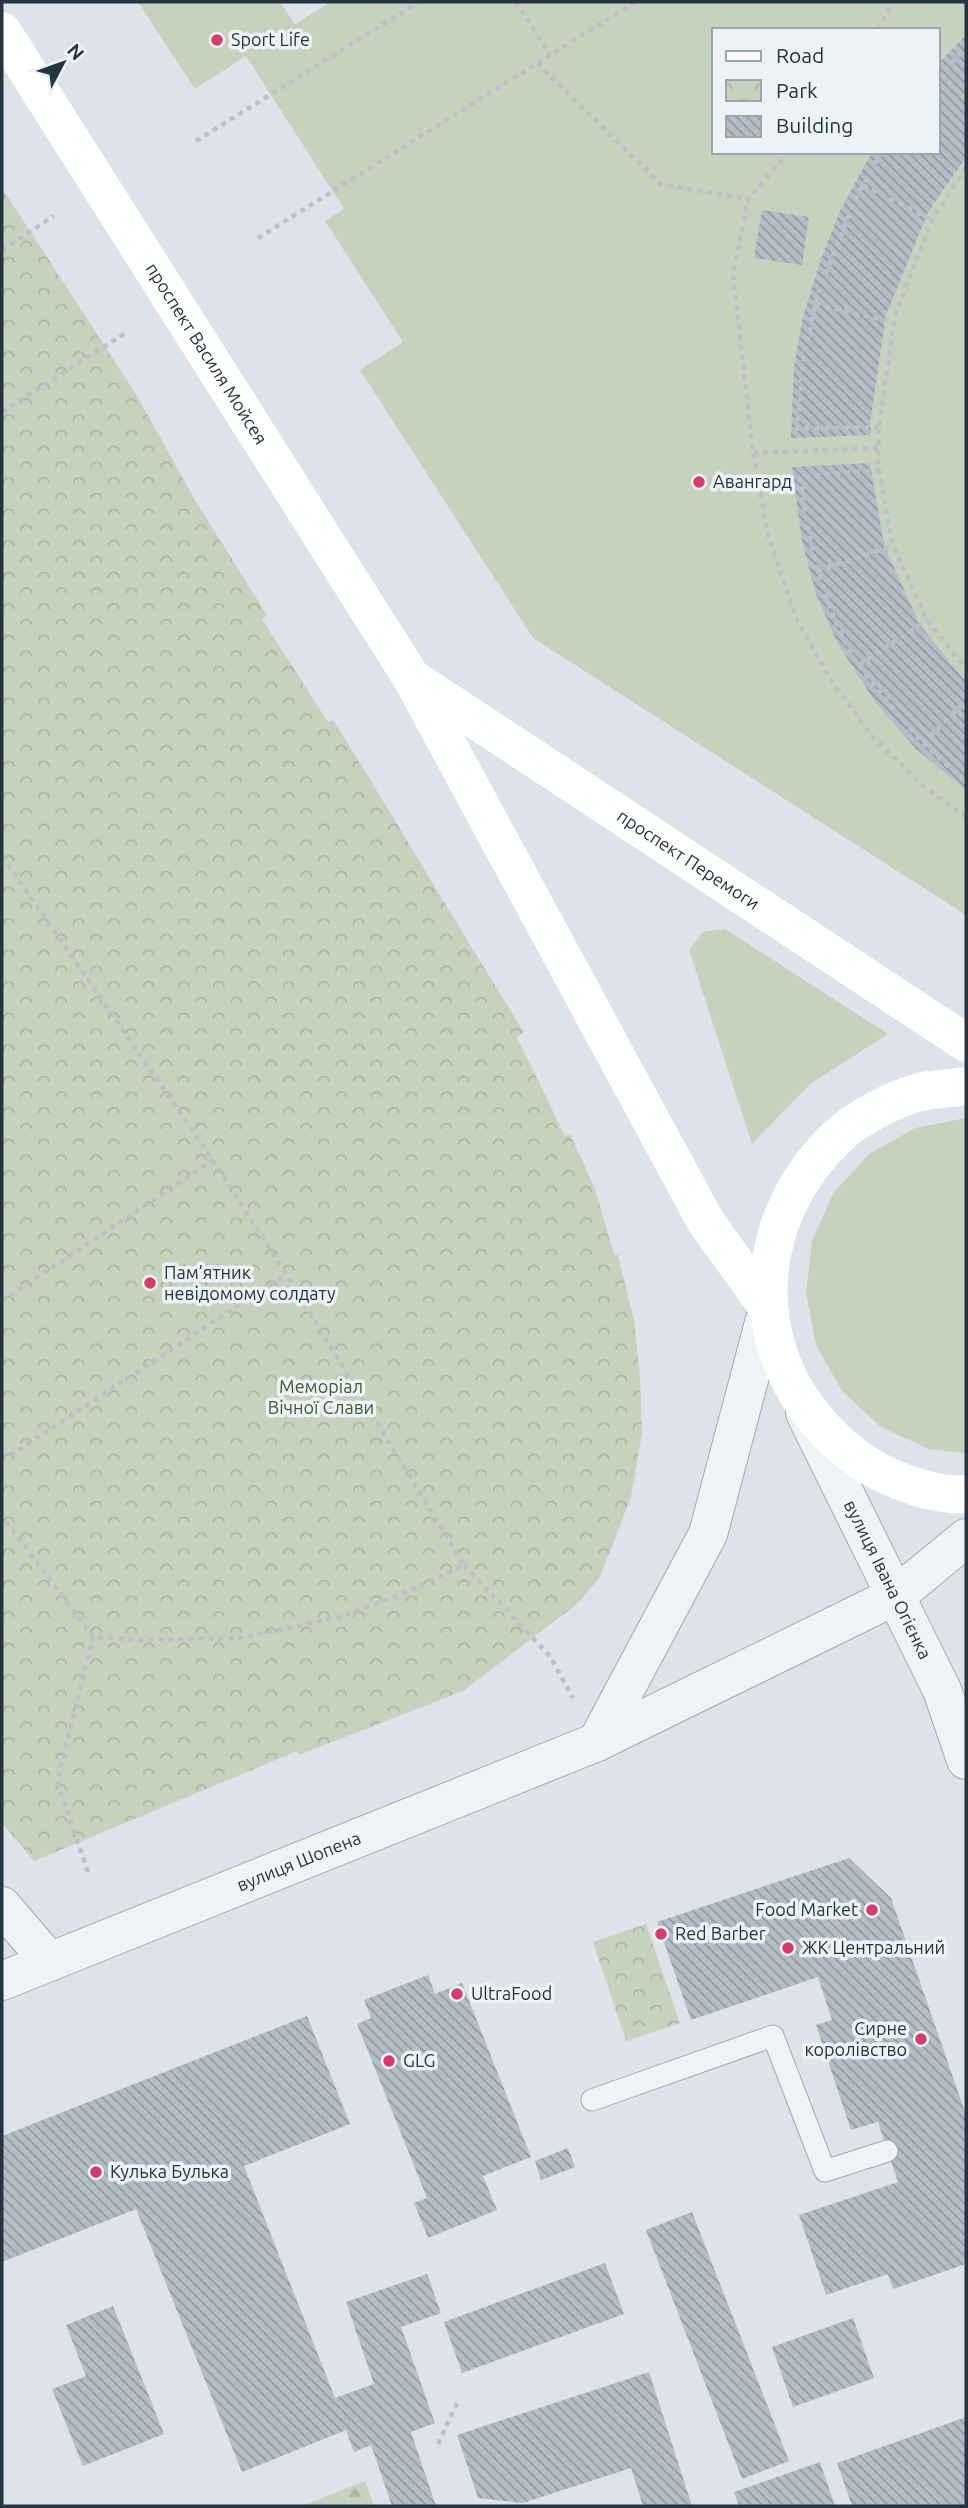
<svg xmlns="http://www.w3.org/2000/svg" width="968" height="2508" font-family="Ubuntu,sans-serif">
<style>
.green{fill:#c7d2be;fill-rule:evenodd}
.forest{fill:url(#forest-firs)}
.park{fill:url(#park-crowns)}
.building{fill:url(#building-back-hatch)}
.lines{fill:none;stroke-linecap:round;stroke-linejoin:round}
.service-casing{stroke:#a2abb2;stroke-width:23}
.minor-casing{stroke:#a2abb2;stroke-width:40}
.tertiary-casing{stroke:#a2abb2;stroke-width:40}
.path{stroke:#bbc1c6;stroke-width:4.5;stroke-dasharray:5 5;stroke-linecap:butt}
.service{stroke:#f0f3f6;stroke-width:21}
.minor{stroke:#f0f3f6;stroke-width:38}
.tertiary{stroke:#f0f3f6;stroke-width:38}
.secondary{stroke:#fff;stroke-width:38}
.poi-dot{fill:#d23d6e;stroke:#edf2f5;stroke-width:2.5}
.labels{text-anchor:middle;stroke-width:7;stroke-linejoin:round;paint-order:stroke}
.poi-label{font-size:18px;fill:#26343f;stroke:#edf2f5;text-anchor:start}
.street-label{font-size:18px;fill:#26343f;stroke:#edf2f5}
.park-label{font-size:18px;fill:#425b33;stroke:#edf2f5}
</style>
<defs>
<pattern id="forest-firs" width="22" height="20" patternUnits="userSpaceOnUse" patternTransform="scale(1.75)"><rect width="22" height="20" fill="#c7d2be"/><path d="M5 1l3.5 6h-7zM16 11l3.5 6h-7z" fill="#abb5a4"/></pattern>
<pattern id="park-crowns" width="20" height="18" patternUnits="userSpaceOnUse" patternTransform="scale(1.75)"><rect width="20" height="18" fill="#c7d2be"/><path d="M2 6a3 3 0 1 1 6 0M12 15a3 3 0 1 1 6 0" fill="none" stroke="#abb5a4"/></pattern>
<pattern id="building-back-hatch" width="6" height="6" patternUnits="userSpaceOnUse" patternTransform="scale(1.75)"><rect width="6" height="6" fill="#b4bdc5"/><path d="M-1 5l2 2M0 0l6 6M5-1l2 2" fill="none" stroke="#929aa1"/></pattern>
</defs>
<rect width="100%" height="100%" fill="#dde3e8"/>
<g class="green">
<path d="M138,2h142l15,22 36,-22h635v913l-433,-277 -173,-268 43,-28 -78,-121 19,-12 -98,-153 -51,33zM714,30h224v122h-224z"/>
<polygon points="725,929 888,1034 810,1084 752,1144 689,950 703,932"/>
<polygon points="966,1118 966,1453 929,1449 881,1427 842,1391 816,1345 806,1293 812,1241 834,1192 869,1154 915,1128"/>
</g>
<polygon class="forest" points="365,2481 374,2506 302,2506"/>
<g class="park">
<path d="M2,188l134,206 59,106 72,115 -5,4 66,103 5,-2c65,103 126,209 191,312l-7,5 48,99 5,-2 25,55 19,66h4l16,65 6,57 2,57 -11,63 -31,80 -24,28 -113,86 -164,64 -2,-4 -263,110 -32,-38z"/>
<polygon points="646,1924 680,2023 626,2041 593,1942"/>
</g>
<g class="building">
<polygon points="966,35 966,157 928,212 886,315 870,423 871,435 791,438 794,367 802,321 820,262 840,211 872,152 938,152 938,64"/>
<polygon points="762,210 809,217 802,265 754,258"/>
<polygon points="870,463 883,539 889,557 920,625 966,682 966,790 916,749 876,703 838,644 816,594 802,541 792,467"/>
<polygon points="849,1858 891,1898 966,2115 966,2264 893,2289 888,2274 826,2295 799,2215 898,2182 878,2122 851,2130 816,2025 832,2020 818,1977 691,2020 657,1922"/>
<polygon points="428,1975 435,1994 462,1983 531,2157 483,2176 497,2210 428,2238 414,2203 427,2198 357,2024 371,2018 364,2000"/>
<polygon points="307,2016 350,2124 244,2166 335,2398 374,2384 346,2302 427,2274 441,2313 401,2327 435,2423 411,2432 436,2506 392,2506 371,2445 354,2452 346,2430 242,2472 136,2209 2,2262 2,2136"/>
<polygon points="568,2148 575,2167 541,2180 535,2161"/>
<polygon points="692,2212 789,2461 742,2479 646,2230"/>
<polygon points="605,2263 624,2314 462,2373 444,2322"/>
<polygon points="113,2306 164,2434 83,2466 52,2389 86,2376 66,2325"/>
<polygon points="853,2318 874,2378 793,2407 772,2347"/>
<polygon points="649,2372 692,2506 643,2506 631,2468 523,2503 478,2498 457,2435"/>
<polygon points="966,2417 966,2506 852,2506 837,2463"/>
<polygon points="820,2462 835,2506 739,2506 734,2492"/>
</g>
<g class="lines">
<g class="service-casing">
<polyline id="service" points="592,2100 773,2036 825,2171 887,2151"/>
</g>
<g class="minor-casing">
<polyline id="minor" points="2,1906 50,1962"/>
</g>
<g class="tertiary-casing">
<g id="tertiary">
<path id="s1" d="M805,1413l137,277 24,70"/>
<polyline points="597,1742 708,1534 768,1308"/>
<path id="s2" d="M2,1981l595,-239 300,-147 69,-57"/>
</g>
</g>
<g class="path">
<polyline points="516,2 550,55"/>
<polyline points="878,30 893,2"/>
<polyline points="537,63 661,184 748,199"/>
<polyline points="941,74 966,99"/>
<polyline points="938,78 966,47"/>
<polyline points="196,141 419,2"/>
<polyline points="789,152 748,199 733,274 753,453 768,535 796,618 830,679 872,736 924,787 966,817"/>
<polyline points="966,168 932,220 895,315 879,427 878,464 893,546 927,620 966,669"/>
<polyline points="863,185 932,220"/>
<polyline points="258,238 635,2"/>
<polyline points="2,250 54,216"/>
<polyline points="815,304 893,322"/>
<polyline points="2,412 127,332"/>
<polyline points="879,427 797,429 804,355 818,293 855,200 881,152"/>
<polyline points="753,453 878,448"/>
<path d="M880,470l-80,7c8,59 20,115 47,169 11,22 29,41 44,60 23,28 47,53 75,75"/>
<polyline points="817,571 893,546"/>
<polyline points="859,665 927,620"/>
<polyline points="923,743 966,701"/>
<polyline points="2,856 213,1160 286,1274 464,1565 407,1592 340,1617 241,1638 139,1640 93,1637 2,1516"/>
<polyline points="2,1301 213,1160"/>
<polyline points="2,1461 286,1274"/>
<polyline points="464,1565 550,1656 573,1698"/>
<polyline points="88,1872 58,1785 60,1770 93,1637"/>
<polyline points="438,2444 457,2403"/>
</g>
<use href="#service" class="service"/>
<use href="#minor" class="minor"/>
<use href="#tertiary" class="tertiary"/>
<g class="secondary">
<path id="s3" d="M2,31l409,646 295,545 62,86"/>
<path id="s4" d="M415,680l551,363"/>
<path d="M966,1086c-14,2 -28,3 -42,5 -27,6 -68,27 -88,47 -81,78 -92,199 -17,285 20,23 42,41 71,54 23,10 50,19 76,17"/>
</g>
</g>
<g class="poi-dot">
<circle cx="217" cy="40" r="7"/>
<circle cx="699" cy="482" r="7"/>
<circle cx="150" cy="1283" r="7"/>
<circle cx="872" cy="1910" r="7"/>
<circle cx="661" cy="1934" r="7"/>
<circle cx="788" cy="1948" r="7"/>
<circle cx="457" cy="1994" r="7"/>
<circle cx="921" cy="2039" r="7"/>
<circle cx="389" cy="2061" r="7"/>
<circle cx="96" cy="2172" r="7"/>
</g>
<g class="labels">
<g class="poi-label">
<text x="231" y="46">Sport Life</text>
<text x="713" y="488">Авангард</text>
<text x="164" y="1279">Пам’ятник<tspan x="164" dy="21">невідомому солдату</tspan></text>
<text x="858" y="1916" text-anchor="end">Food Market</text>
<text x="675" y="1940">Red Barber</text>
<text x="802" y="1954">ЖК Центральний</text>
<text x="471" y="2000">UltraFood</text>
<text x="907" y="2035" text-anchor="end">Сирне<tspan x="907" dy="21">королівство</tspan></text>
<text x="403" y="2067">GLG</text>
<text x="110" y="2178">Кулька Булька</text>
</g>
<g class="street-label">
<text dy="6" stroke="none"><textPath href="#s3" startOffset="382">проспект Василя Мойсея</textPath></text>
<text dy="6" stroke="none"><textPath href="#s4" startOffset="327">проспект Перемоги</textPath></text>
<text dy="6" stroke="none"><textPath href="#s1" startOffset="186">вулиця Івана Огієнка</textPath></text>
<text dy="6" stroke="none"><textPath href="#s2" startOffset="320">вулиця Шопена</textPath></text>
</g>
<g class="park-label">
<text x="321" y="1393">Меморіал<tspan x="321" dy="21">Вічної Слави</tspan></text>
</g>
</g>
<rect width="968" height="2508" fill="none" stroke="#26343f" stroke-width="7"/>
<rect x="712" y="28" width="228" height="126" fill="#edf2f5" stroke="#9da6ac" stroke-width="2"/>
<rect x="726" y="51" width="35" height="10" fill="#ffffff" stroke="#9da6ac" stroke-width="2"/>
<text x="776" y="63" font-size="21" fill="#26343f">Road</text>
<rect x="726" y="80" width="35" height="21" fill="url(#park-crowns)" stroke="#9da6ac" stroke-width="2"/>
<text x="776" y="98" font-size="21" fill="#26343f">Park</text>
<rect x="726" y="116" width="35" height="21" fill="url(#building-back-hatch)" stroke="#9da6ac" stroke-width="2"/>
<text x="776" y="133" font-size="21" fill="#26343f">Building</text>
<g transform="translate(63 63) rotate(49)" stroke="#edf2f5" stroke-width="5" paint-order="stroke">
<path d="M0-5L12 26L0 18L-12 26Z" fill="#26343f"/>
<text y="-10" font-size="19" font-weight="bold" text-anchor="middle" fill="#26343f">N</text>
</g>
</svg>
